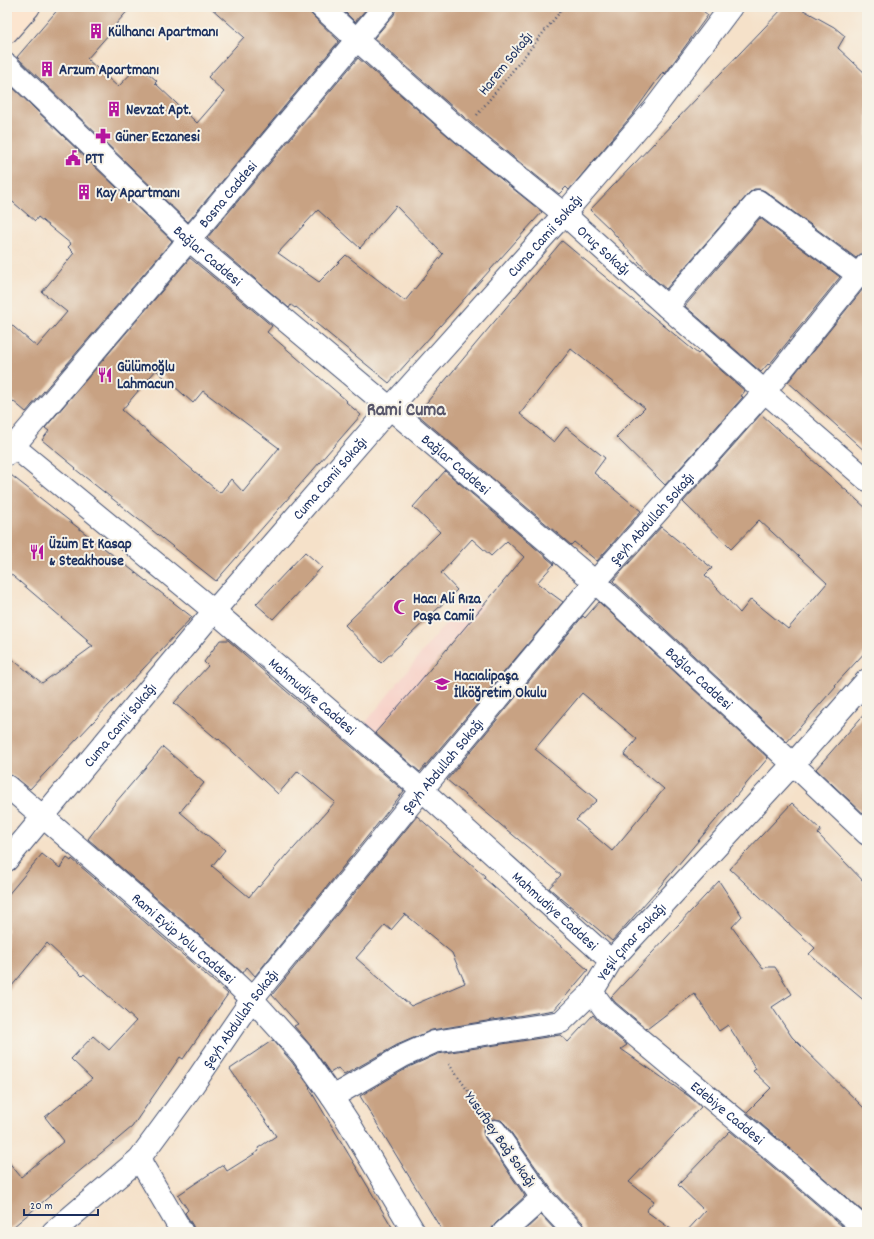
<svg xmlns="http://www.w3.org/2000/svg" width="874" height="1239" font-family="Dekko,sans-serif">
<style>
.built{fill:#f7d1c8}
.building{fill:#c8a283;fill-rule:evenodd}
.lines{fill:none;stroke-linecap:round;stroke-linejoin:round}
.street-casing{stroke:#3c4a6e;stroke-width:24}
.secondary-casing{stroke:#3c4a6e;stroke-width:24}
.path{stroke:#3c4a6e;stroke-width:2.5;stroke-dasharray:1 3;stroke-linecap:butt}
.street{stroke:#fff;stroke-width:22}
.secondary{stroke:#fce5cf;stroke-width:22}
.labels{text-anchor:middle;stroke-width:4;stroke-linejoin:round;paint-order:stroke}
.poi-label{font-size:15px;font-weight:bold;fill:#1b2f5e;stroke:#f7f3e8;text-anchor:start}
.street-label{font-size:15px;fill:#1b2f5e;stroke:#f7f3e8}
.district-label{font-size:19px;font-weight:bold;fill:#58576b;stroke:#f7f3e8}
</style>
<rect width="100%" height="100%" fill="#f7f3e8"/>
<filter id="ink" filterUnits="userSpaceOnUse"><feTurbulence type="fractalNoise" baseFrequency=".025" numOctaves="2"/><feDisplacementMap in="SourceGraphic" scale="8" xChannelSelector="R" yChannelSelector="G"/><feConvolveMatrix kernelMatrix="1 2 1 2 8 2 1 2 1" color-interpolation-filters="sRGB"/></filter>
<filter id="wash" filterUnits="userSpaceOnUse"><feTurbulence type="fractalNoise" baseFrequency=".012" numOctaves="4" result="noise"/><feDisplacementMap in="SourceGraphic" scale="16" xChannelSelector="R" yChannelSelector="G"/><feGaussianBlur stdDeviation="0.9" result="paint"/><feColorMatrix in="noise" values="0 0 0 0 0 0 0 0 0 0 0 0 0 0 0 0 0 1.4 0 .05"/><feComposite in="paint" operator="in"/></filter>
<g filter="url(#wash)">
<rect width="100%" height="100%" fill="#f5e1c9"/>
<polygon class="built" points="469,594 521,643 421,770 363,726"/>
<g id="blocks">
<g class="building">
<polygon points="60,7 131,7 116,24 117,25 87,59 118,87 139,65 157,81 155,83 197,123 224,92 208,77 244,37 210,7 309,7 309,11 313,16 339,41 188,222 17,57"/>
<polygon points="340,7 368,7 355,22"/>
<polygon points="396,7 698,7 708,15 665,74 663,72 633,114 569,190 566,187 559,194 471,123 374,38 394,15"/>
<polygon points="784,7 798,7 834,27 845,36 838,48 867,75 867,252 862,253 856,258 765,191 760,189 754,189 749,193 666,289 653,278 610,229 590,210"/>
<path d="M358,58l97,84 87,70 -153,171 -93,-76 -1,1 -4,-3 -2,3 -82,-70zM396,206l47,48 -38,47 -59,-46 -27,27 -41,-29 40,-43 42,38z"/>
<polygon points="7,82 172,241 26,412 7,396 7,321 37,347 67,312 42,292 74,253 68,247 71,244 38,217 35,221 7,197"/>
<polygon points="760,218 840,277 769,365 768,364 761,372 685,306"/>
<polygon points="562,241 698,354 700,352 745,391 741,396 743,397 665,485 616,437 645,408 571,349 520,414 554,442 566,427 605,458 594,473 641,511 597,561 574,542 571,545 417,414"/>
<path d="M190,258l82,68 -5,6 80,69 -1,1 15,13 -145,166 -141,-112 1,-1 -34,-28 7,-9 -4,-3zM156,370l37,33 10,-12 76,57 -36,44 -12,-13 -11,14 -98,-83z"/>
<polygon points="867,284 867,453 788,382"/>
<polygon points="761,414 867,509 867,650 835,685 836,686 787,742 613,581 661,527 712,568 705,575 740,613 751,599 788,629 827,583 759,520 731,549 683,502"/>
<polygon points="445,471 554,564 537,583 563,602 420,772 375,733 410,693 524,557 507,541 491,556 472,539 441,573 457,590 381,663 345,625 440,532 413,507"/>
<polygon points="7,472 192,617 30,789 15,777 7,774 7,655 42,683 93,646 86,641 88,640 7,571"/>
<polygon points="305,552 322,567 273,619 256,604"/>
<path d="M599,602l169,156 -112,133 -44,50 -63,-53 12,-13 -114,-95 136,-164 2,2zM582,693l55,46 -13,16 40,34 -52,62 -36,-31 21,-20 -62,-51z"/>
<polygon points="220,640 228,640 285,690 404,791 255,976 247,967 243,973 88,839 116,802 163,747 204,783 180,812 225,850 212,866 249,897 258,886 259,887 286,855 287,856 335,802 298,771 278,794 219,739 218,740 174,703 208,666 204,662"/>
<polygon points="867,711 867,817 816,769"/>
<polygon points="792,803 821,830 818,834 867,885 867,1003 809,954 815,948 730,869"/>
<path d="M417,816l68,60 -1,2 104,92 -34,40 -122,20 -35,15 -53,30 -6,-7 -8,5 -19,-27 -17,-20 4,-2 -26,-29zM405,914l47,39 13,30 -54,23 -55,-48 29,-33 6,5z"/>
<polygon points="42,854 60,868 67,858 71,861 72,859 228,994 183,1059 180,1057 132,1127 7,1232 7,1160 21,1177 64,1141 45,1117 92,1079 71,1059 93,1036 109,1050 136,1021 84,974 82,976 47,943 7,992 7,896"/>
<polygon points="719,881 742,916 732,927 763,969 767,967 775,967 792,994 772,1007 792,1037 867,1111 867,1215 747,1112 771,1088 753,1071 756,1069 728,1025 719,1031 694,993 647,1029 615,1002 611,997"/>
<polygon points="593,1015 598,1021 627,1045 621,1049 690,1097 701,1107 629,1182 654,1201 646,1211 675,1232 586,1232 586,1229 583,1223 552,1190 505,1124 501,1120 494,1119 488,1121 484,1125 483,1132 485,1138 525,1196 496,1223 492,1228 492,1232 443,1232 360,1096 409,1067 438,1054 560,1035 568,1042"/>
<polygon points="273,1040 291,1061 310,1087 309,1088 395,1232 194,1232 193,1226 185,1213 188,1210 178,1195 223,1165 227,1171 259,1151 258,1148 276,1136 230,1069"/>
<polygon points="730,1131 773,1167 849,1232 686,1232 705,1211 678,1185"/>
<polygon points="541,1215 557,1232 523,1232"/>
</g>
</g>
</g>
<g filter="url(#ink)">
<use href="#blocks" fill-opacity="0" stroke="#3c4a6e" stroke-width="1"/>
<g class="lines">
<g class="street-casing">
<g id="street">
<path id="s1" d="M321,7l36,33 106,93 101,81 103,93 200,173"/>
<path id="s2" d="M7,65l182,175 201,168 205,174 198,182 74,70"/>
<polyline points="667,307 758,201 858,275"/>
<path id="s3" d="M7,441l207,170 208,179 189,171"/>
<path id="s4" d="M7,454l182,-214 195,-233"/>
<path id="s5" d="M7,786l221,190 24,23 49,54 31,44 17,26 65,109"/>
<path id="s6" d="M7,860l207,-249 176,-203 174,-194 90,-105 77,-102"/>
<path id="s7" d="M592,992l14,19 175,146 86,74"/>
<path id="s8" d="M332,1097l71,-41 31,-14 127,-20 31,-30 19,-31 182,-197 74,-84"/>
<polyline points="495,1131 542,1198 574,1232"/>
<polyline points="139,1159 182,1232"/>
<path id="s9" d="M53,1232l86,-73 50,-68 63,-92 170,-209 173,-208 170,-191 102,-127"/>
<polyline points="504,1232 542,1198"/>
</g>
</g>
<g class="secondary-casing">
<polyline id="secondary" points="7,32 29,7"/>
</g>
<g class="path">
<polyline points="477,115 564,7"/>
<polyline points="449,1064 483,1112"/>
</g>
<use href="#street" class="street"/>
<use href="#secondary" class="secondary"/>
</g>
</g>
<defs>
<g id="building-bare" transform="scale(1.2)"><path d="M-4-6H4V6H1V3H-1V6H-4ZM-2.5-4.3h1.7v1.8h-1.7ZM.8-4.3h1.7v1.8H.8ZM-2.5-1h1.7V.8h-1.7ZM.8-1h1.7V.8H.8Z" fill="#b5179e" stroke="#f7f3e8" stroke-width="2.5" paint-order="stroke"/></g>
<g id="pharmacy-bare" transform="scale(1.2)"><path d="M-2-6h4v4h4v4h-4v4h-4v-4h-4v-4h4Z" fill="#b5179e" stroke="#f7f3e8" stroke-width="2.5" paint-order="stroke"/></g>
<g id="civic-bare" transform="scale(1.2)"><path d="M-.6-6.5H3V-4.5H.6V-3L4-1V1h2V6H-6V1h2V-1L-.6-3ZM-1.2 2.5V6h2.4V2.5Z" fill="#b5179e" stroke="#f7f3e8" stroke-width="2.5" paint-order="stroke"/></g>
<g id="restaurant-bare" transform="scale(1.2)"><path d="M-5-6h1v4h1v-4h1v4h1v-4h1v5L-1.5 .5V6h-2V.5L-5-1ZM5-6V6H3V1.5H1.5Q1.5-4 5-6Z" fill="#b5179e" stroke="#f7f3e8" stroke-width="2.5" paint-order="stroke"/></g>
<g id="mosque-bare" transform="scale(1.2)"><path d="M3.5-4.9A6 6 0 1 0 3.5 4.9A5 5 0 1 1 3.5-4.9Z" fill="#b5179e" stroke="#f7f3e8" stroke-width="2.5" paint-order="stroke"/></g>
<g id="school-bare" transform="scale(1.2)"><path d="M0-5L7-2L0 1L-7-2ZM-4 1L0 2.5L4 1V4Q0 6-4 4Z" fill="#b5179e" stroke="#f7f3e8" stroke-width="2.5" paint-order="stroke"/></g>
</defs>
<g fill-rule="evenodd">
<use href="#building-bare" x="96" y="31"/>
<use href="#building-bare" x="47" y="69"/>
<use href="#building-bare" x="114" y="109"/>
<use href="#pharmacy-bare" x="103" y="136"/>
<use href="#civic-bare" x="73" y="158"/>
<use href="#building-bare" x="84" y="192"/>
<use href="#restaurant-bare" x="105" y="375"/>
<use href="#restaurant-bare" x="37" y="552"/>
<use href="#mosque-bare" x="401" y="607"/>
<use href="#school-bare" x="442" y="684"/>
</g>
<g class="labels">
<g class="poi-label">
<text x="108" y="36">Külhancı Apartmanı</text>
<text x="59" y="74">Arzum Apartmanı</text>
<text x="126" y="114">Nevzat Apt.</text>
<text x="115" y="141">Güner Eczanesi</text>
<text x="85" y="163">PTT</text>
<text x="96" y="197">Kay Apartmanı</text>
<text x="117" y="371">Gülümoğlu<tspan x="117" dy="17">Lahmacun</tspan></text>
<text x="49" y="548">Üzüm Et Kasap<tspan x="49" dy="17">&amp; Steakhouse</tspan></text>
<text x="413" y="603">Hacı Ali Rıza<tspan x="413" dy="17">Paşa Camii</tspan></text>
<text x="454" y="680">Hacıalipaşa<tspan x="454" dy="17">İlköğretim Okulu</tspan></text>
</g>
<g class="street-label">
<text transform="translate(505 63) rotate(-51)" y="5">Harem Sokağı</text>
<text dy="5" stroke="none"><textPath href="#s4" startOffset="341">Bosna Caddesi</textPath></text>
<text dy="5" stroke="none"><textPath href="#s6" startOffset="824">Cuma Camii Sokağı</textPath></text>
<text dy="5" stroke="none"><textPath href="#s1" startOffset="373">Oruç Sokağı</textPath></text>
<text dy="5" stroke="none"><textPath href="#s2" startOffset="277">Bağlar Caddesi</textPath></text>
<text dy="5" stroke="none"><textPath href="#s2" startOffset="601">Bağlar Caddesi</textPath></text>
<text dy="5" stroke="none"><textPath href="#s6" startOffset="500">Cuma Camii Sokağı</textPath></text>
<text dy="5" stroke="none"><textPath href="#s9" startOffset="934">Şeyh Abdullah Sokağı</textPath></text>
<text dy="5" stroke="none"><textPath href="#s2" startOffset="925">Bağlar Caddesi</textPath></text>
<text dy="5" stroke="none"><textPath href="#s3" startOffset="398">Mahmudiye Caddesi</textPath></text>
<text dy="5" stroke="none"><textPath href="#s6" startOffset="176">Cuma Camii Sokağı</textPath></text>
<text dy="5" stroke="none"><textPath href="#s9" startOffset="610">Şeyh Abdullah Sokağı</textPath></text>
<text dy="5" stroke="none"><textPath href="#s3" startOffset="722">Mahmudiye Caddesi</textPath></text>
<text dy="5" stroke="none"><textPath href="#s5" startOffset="233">Rami Eyüp Yolu Caddesi</textPath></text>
<text dy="5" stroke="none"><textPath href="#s8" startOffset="352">Yeşil Çınar Sokağı</textPath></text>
<text dy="5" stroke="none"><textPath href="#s9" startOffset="286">Şeyh Abdullah Sokağı</textPath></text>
<text dy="5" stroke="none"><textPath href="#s7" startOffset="182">Edebiye Caddesi</textPath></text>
<text transform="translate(501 1139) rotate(55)" y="5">Yusufbey Bağ Sokağı</text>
</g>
<g class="district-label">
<text x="406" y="415">Rami Cuma</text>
</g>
</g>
<rect width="874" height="1239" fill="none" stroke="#f7f3e8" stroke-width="24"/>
<path d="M24 1209v6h74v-6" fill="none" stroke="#1b2f5e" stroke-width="2"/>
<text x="30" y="1209" font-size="12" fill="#1b2f5e" stroke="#f7f3e8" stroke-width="3" paint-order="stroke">20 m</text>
</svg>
